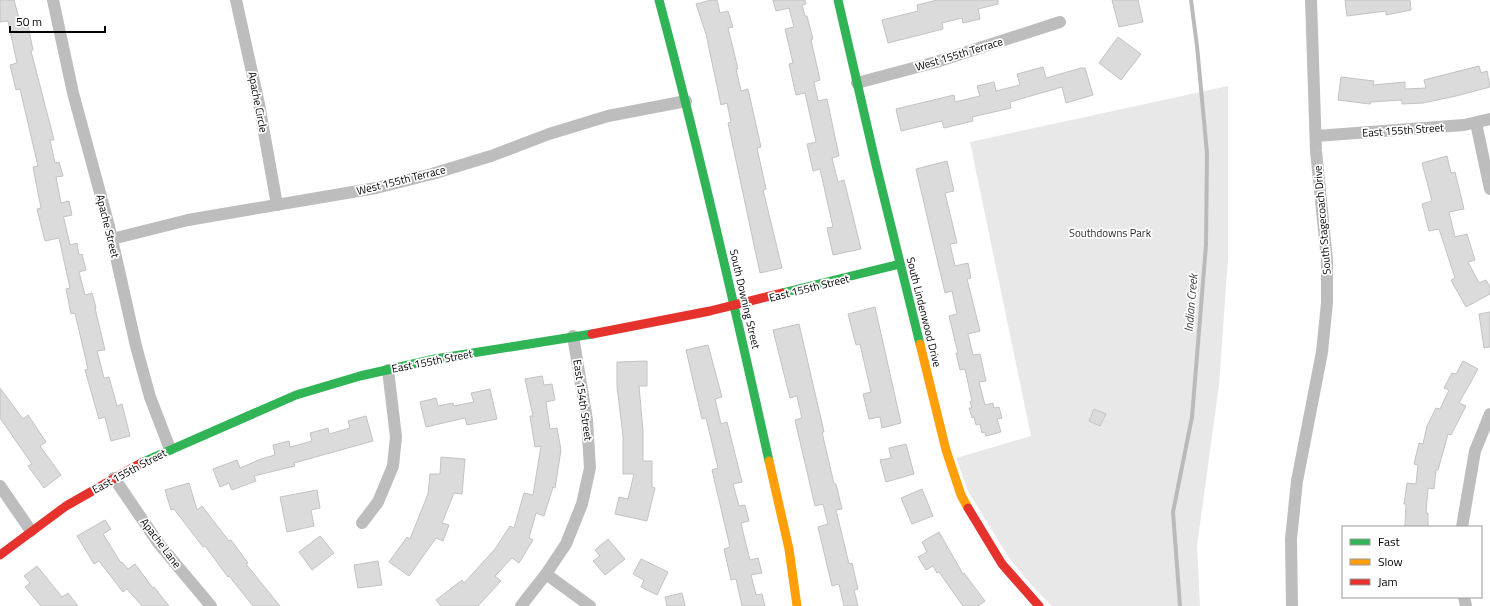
<svg xmlns="http://www.w3.org/2000/svg" width="1490" height="606" font-family="'Titillium Web',sans-serif">
<style>
.green{fill:#e8e8e8}
.lines{fill:none;stroke-linecap:round;stroke-linejoin:round}
.stream{stroke:#bababa;stroke-width:4}
.building{fill:#dbdbdb;stroke:#c3c3c3}
.street{stroke:#bdbdbd;stroke-width:12}
.fast{stroke:#30b455;stroke-width:9}
.slow{stroke:#ff9f0a;stroke-width:9}
.jam{stroke:#e5322d;stroke-width:9}
.labels{text-anchor:middle;stroke-width:3.5;stroke-linejoin:round;paint-order:stroke}
.street-label{font-size:11px;fill:#000;stroke:#fff}
.park-label{font-size:11px;fill:#2c2c2c;stroke:#fff}
.water-label{font-size:12px;font-style:italic;fill:#3d3d3d;stroke:#fff}
</style>
<rect width="100%" height="100%" fill="#fff"/>
<polygon class="green" points="1228,86 1228,259 1219,385 1197,546 1200,606 1052,606 1034,588 1009,558 968,491 956,458 1031,436 970,142"/>
<g class="lines">
<polyline class="stream" points="1180,606 1173,512 1192,417 1206,245 1207,153 1197,46 1191,0"/>
</g>
<g class="building">
<polygon points="0,0 14,0 21,26 28,25 33,50 31,51 54,140 50,140 55,163 59,162 63,176 56,177 61,203 69,201 72,215 63,217 64,219 70,245 77,243 79,255 82,254 86,270 79,272 85,295 92,293 96,308 95,308 105,350 97,351 104,378 109,377 117,406 122,404 130,436 111,441 105,417 99,419 85,370 88,369 75,313 71,314 66,289 70,288 59,238 45,241 37,209 41,208 33,167 38,166 20,89 16,90 10,65 17,63 8,21 0,22"/>
<polygon points="711,0 717,0 720,13 728,11 733,27 728,28 738,69 736,69 741,91 748,89 761,147 757,148 766,189 763,190 782,268 760,273 728,123 731,122 727,103 721,105 706,34 696,4"/>
<polygon points="773,0 805,0 806,4 802,5 805,16 807,16 813,39 811,40 820,80 814,82 818,101 827,99 839,156 832,158 838,182 844,180 861,249 833,255 827,228 833,227 820,169 813,171 807,144 816,142 805,93 796,95 789,64 793,63 785,29 794,27 789,8 776,11"/>
<polygon points="937,0 998,0 998,4 978,9 980,19 963,23 962,18 942,23 943,29 888,43 882,20 918,11 917,5"/>
<polygon points="1112,0 1138,0 1143,22 1119,27"/>
<polygon points="1345,0 1410,0 1411,10 1386,15 1386,11 1347,16"/>
<polygon points="1118,37 1141,54 1121,80 1099,63"/>
<polygon points="1479,66 1481,73 1487,71 1490,87 1456,96 1423,103 1402,104 1402,100 1371,102 1370,104 1338,100 1341,77 1374,81 1373,85 1405,82 1405,89 1426,88 1424,80"/>
<polygon points="1043,67 1046,78 1081,68 1085,68 1093,95 1066,103 1062,87 1010,102 1011,108 972,117 973,121 944,128 942,121 901,131 896,109 954,95 955,102 980,96 977,86 994,82 996,91 1020,85 1017,74"/>
<polygon points="1447,156 1451,173 1455,172 1464,209 1449,212 1455,237 1467,234 1475,260 1468,262 1479,283 1486,280 1490,287 1490,294 1466,307 1451,280 1455,278 1439,229 1429,231 1422,204 1432,201 1422,163"/>
<polygon points="947,161 954,191 945,193 957,243 950,244 955,266 968,263 971,278 967,279 980,331 968,334 973,355 980,354 986,381 979,382 985,405 993,403 994,408 999,407 1002,418 997,419 1001,432 986,436 985,432 982,433 980,424 976,425 974,417 972,418 969,408 972,408 970,402 972,401 965,369 960,370 956,353 958,353 949,316 957,314 952,291 945,293 916,169"/>
<polygon points="875,307 901,423 882,428 880,417 869,419 863,394 871,392 860,344 856,345 848,314"/>
<polygon points="1490,312 1490,347 1484,348 1479,314"/>
<polygon points="799,324 824,432 822,432 834,484 836,484 842,509 836,510 849,564 852,563 858,589 854,590 858,606 844,606 839,584 832,586 818,527 828,524 823,504 815,506 795,420 802,418 797,396 790,398 773,330"/>
<polygon points="708,345 722,397 715,399 721,424 727,422 742,482 733,484 739,506 745,505 749,521 741,523 743,532 750,560 758,558 762,573 751,575 756,595 762,594 765,606 742,606 736,579 731,580 724,549 730,547 712,470 718,468 706,418 702,419 686,350"/>
<polygon points="647,361 647,386 639,386 643,431 643,461 652,461 652,487 655,488 647,521 615,514 619,497 628,499 634,474 623,474 623,436 617,386 617,362"/>
<polygon points="1463,361 1478,369 1459,403 1466,406 1451,435 1448,434 1438,470 1436,470 1434,489 1428,488 1426,513 1428,513 1428,527 1405,527 1406,504 1404,504 1407,483 1416,484 1418,465 1414,464 1419,443 1423,444 1427,426 1436,408 1440,409 1449,390 1444,388 1452,373 1456,374"/>
<polygon points="542,376 544,385 552,384 555,400 546,402 550,429 557,428 561,450 555,488 553,487 544,516 536,513 529,538 533,540 519,563 512,558 495,576 501,581 478,606 441,606 436,600 462,580 464,583 495,549 510,526 514,528 524,493 533,495 541,446 535,447 530,416 533,416 525,379"/>
<polygon points="0,388 23,419 28,415 46,442 40,446 61,475 44,488 28,466 32,464 0,418"/>
<polygon points="490,389 497,419 467,425 465,418 426,427 420,402 436,398 438,406 453,403 454,406 474,402 471,393"/>
<polygon points="1094,409 1106,414 1100,426 1089,421"/>
<polygon points="366,416 373,441 294,463 295,466 254,476 256,481 232,490 229,483 220,487 213,469 237,460 240,468 261,459 275,455 273,445 289,441 290,447 312,441 310,433 328,428 329,434 350,428 348,421"/>
<polygon points="906,444 914,474 886,482 880,460 891,458 889,448"/>
<polygon points="441,457 465,459 462,494 454,493 442,523 449,525 443,541 436,538 409,576 389,562 407,537 410,539 428,494 430,474 440,474"/>
<polygon points="189,483 197,510 202,506 229,541 231,540 248,563 246,564 280,606 253,606 229,576 228,577 205,546 203,547 174,509 171,510 165,490"/>
<polygon points="922,489 933,516 912,524 901,498"/>
<polygon points="317,490 320,508 311,510 314,526 287,532 280,497"/>
<polygon points="105,520 111,529 103,534 121,563 122,562 128,569 135,564 153,588 154,587 169,606 142,606 127,589 123,592 99,561 94,564 77,536"/>
<polygon points="939,532 963,574 964,573 985,601 978,606 963,606 939,572 937,573 933,566 926,570 918,557 927,552 922,542"/>
<polygon points="320,536 334,553 312,570 299,552"/>
<polygon points="608,539 625,559 605,575 593,561 600,556 595,550"/>
<polygon points="641,559 668,572 657,595 641,587 644,580 633,574"/>
<polygon points="378,561 382,585 358,588 354,565"/>
<polygon points="37,566 62,597 68,593 78,606 41,606 25,587 30,583 24,576"/>
<polygon points="682,593 685,606 667,606 665,597"/>
</g>
<g class="lines">
<g class="street">
<polyline points="53,0 73,93 109,226 136,346 150,397 170,449"/>
<polyline points="236,0 259,104 277,205"/>
<polyline points="857,83 936,62 1060,22"/>
<polyline points="1476,123 1490,189"/>
<polyline points="1316,136 1464,125 1490,119"/>
<polyline points="112,239 188,220 376,188 432,174 491,156 549,134 608,116 686,101"/>
<polyline points="114,478 159,544 211,606"/>
<polyline points="0,486 31,531"/>
<polyline points="362,523 378,502 393,466 396,437 388,370"/>
<polyline points="1462,527 1475,451 1490,414"/>
<polyline points="546,574 590,606"/>
<polyline points="1464,597 1466,606"/>
<polyline points="521,606 546,574 566,544 582,504 590,468 587,420 573,336"/>
<polyline points="1292,606 1291,539 1297,481 1322,352 1327,303 1327,260 1316,151 1311,0"/>
</g>
<g class="fast">
<path d="M659,0c41,153 76,307 110,461"/>
<polyline points="838,0 877,169 920,344"/>
<polyline points="782,293 900,264"/>
<polyline points="143,462 296,395 360,376 435,359 592,334"/>
</g>
<g class="slow">
<polyline points="920,344 946,450 961,495 968,508"/>
<polyline points="769,461 789,549 797,606"/>
</g>
<g class="jam">
<polyline points="592,334 710,311 782,293"/>
<polyline points="968,508 1002,564 1039,606"/>
<polyline points="0,555 66,506 143,462"/>
</g>
</g>
<g class="labels">
<g class="street-label">
<text transform="translate(959 54) rotate(-17)" y="4">West 155th Terrace</text>
<text transform="translate(258 102) rotate(79)" y="4">Apache Circle</text>
<text transform="translate(1403 130) rotate(-4)" y="4">East 155th Street</text>
<text transform="translate(401 180) rotate(-14)" y="4">West 155th Terrace</text>
<text transform="translate(1322 220) rotate(-95)" y="4">South Stagecoach Drive</text>
<text transform="translate(108 226) rotate(76)" y="4">Apache Street</text>
<text transform="translate(809 288) rotate(-14)" y="4">East 155th Street</text>
<text transform="translate(745 299) rotate(77)" y="4">South Downing Street</text>
<text transform="translate(924 312) rotate(76)" y="4">South Lindenwood Drive</text>
<text transform="translate(432 361) rotate(-11)" y="4">East 155th Street</text>
<text transform="translate(583 400) rotate(82)" y="4">East 154th Street</text>
<text transform="translate(129 471) rotate(-28)" y="4">East 155th Street</text>
<text transform="translate(161 543) rotate(53)" y="4">Apache Lane</text>
</g>
<g class="park-label">
<text x="1110" y="237">Southdowns Park</text>
</g>
<g class="water-label">
<text transform="translate(1191 303) rotate(-85)" y="4">Indian Creek</text>
</g>
</g>
<rect x="1342" y="526" width="140" height="72" fill="#ffffff" stroke="#999999"/>
<rect x="1350" y="539" width="20" height="6" fill="#30b455" stroke="#999999"/>
<text x="1378" y="546" font-size="12" fill="#000000">Fast</text>
<rect x="1350" y="559" width="20" height="6" fill="#ff9f0a" stroke="#999999"/>
<text x="1378" y="566" font-size="12" fill="#000000">Slow</text>
<rect x="1350" y="579" width="20" height="6" fill="#e5322d" stroke="#999999"/>
<text x="1378" y="586" font-size="12" fill="#000000">Jam</text>
<path d="M10 26v6h95v-6" fill="none" stroke="#000000" stroke-width="2"/>
<text x="16" y="26" font-size="12" fill="#000000" stroke="#ffffff" stroke-width="3" paint-order="stroke">50 m</text>
</svg>
